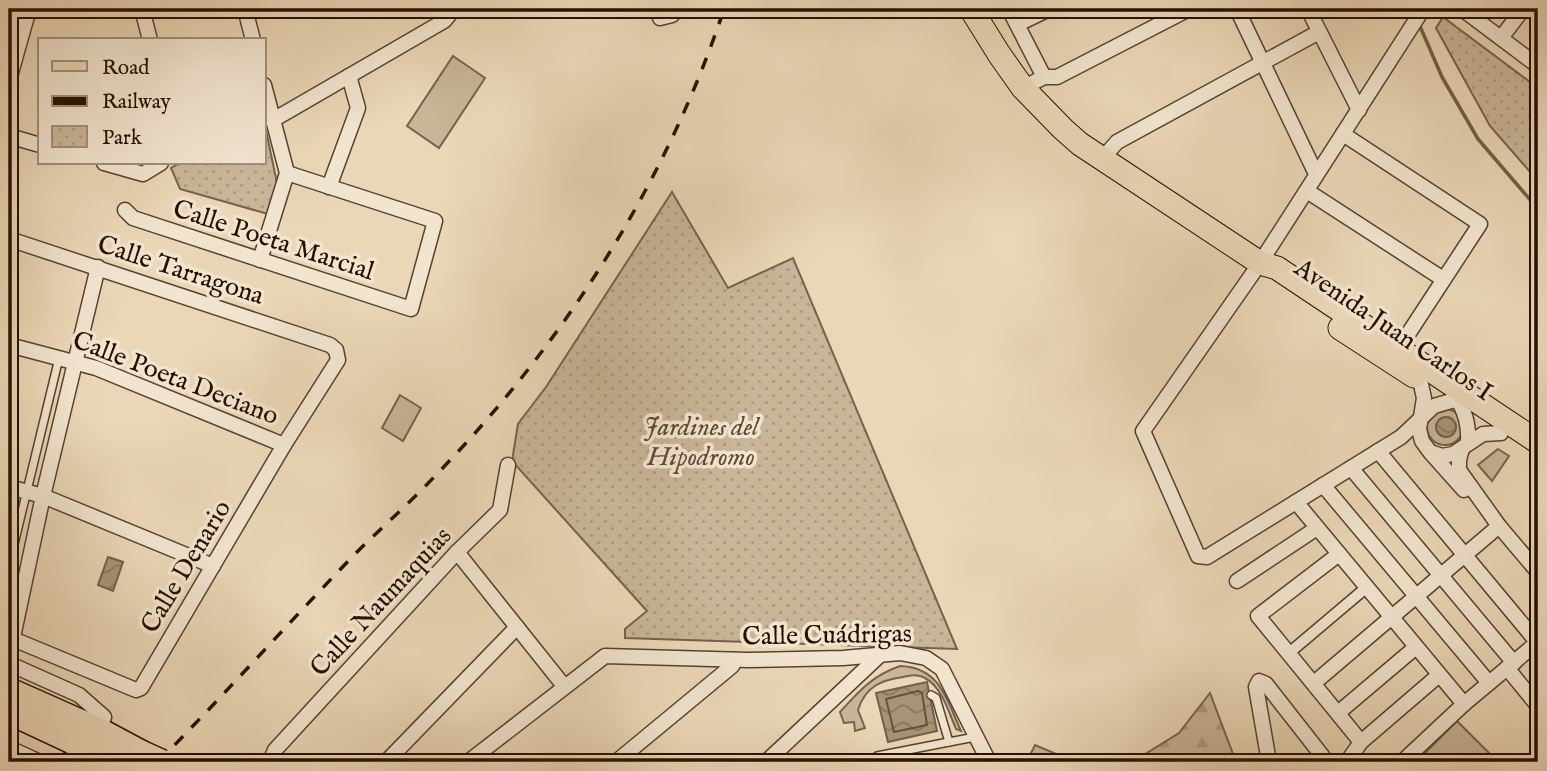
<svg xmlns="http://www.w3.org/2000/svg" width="1547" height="771" font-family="'IM FELL English',serif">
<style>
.green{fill:#c9b598;stroke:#77624c;stroke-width:2}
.forest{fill:url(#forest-firs);stroke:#77624c;stroke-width:2}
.park{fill:url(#park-dots);stroke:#77624c;stroke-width:2}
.water{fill:url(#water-waves);stroke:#745f49;stroke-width:2}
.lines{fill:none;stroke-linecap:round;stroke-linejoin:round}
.shore{stroke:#66523c;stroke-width:2}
.stream{stroke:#745f49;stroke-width:3.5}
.service-casing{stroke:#56422e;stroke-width:10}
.pedestrian-casing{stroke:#56422e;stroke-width:13}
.minor-casing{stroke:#56422e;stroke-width:17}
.primary-casing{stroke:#251000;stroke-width:25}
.trunk-casing{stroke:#251000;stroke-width:27}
.service{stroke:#f2e5d0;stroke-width:7}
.pedestrian{stroke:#f2e5d0;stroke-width:10}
.minor{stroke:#f2e5d0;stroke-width:14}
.primary{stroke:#ebd7b7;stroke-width:23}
.trunk{stroke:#ebd7b7;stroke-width:24}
.rail{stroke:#251000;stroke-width:3.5;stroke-dasharray:12 12;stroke-linecap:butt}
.trunk-bridge-casing{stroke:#251000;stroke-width:27;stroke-linecap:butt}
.trunk-bridge{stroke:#ebd7b7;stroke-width:24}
.labels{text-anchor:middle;stroke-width:7;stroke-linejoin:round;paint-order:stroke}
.street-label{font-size:26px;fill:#251000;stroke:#f2e5d0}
.park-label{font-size:26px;font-style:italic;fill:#5e4a35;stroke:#f2e5d0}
</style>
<defs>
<pattern id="forest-firs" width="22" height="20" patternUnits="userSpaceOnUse" patternTransform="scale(1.75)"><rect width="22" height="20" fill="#c9b598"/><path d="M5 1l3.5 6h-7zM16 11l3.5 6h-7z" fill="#ac9b81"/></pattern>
<pattern id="park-dots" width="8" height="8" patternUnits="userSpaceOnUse" patternTransform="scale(1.75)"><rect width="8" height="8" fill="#c9b598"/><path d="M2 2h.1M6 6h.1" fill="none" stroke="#ac9b81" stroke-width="1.8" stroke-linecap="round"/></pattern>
<pattern id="water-waves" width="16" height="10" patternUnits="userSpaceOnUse" patternTransform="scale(1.75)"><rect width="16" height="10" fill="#a89379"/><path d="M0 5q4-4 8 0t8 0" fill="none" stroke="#897761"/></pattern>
</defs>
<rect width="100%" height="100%" fill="#ebd7b7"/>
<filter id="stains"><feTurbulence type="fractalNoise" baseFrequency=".00286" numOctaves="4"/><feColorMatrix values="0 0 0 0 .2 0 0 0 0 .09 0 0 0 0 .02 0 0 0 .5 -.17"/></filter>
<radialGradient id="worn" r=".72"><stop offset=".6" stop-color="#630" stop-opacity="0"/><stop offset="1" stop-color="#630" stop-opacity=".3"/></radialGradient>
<g class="green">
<polygon points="453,56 485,78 439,148 407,126"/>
<polygon points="400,395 421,408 403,441 382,428"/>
<circle cx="1445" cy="427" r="18"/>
<polygon points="1498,449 1509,456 1492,481 1478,465"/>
<path d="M900,666c40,1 47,34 61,65l-5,-2c-7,-16 -14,-42 -31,-51 -6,-4 -15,-3 -22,-1 -22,3 -38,10 -45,33l7,18 -10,3 -1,-9 -10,1 -4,-11c20,-22 32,-36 60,-46z"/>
<polygon points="1457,721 1498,762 1431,762 1424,754"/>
</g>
<polygon class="forest" points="1210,693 1236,762 1028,762 1027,761 1035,745 1075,762 1134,761 1179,733"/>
<g class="park">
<polygon points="1443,17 1538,88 1538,181 1490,126 1436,28"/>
<polygon points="264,121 277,183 268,214 180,189 171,168 180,163 264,163"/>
<polygon points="672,192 728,288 793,258 957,649 625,638 625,629 647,611 512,461 518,424 546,387"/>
</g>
<g class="water">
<circle cx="1446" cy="427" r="10"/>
<polygon points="108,557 123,562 113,591 98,585"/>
<polygon points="927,682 937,731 888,742 876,693"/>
</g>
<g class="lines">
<polygon class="shore" points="918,691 922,693 927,725 894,732 886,699"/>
<polyline class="stream" points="1419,24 1442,77 1478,139 1538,209"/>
<g class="service-casing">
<g id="service">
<polyline points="9,565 59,358"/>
<polyline points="931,695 936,698 949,742 975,737"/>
<polyline points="9,744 48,762"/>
<polyline points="877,756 949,742"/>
<polyline points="53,762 78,752"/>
</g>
</g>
<g class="pedestrian-casing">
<polyline id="pedestrian" points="1289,653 1367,587"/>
</g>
<g class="minor-casing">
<g id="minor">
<polyline points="142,9 150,40"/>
<polyline points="245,9 253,40"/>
<polyline points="658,9 660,18 672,15 676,9"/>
<polyline points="1009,9 1044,77"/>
<polyline points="1237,9 1316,174"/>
<polyline points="1308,9 1359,110"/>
<polyline points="1423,9 1260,263 1143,431 1198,556 1207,557 1401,437 1434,406 1458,399 1472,398"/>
<polyline points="1462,9 1538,66"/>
<polyline points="1018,24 1049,9"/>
<polyline points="1501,38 1523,9"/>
<polyline points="9,80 29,9"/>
<polyline points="1023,88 1044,77 1057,77 1189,9"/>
<polyline points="273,120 444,21 454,9"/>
<polyline points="1343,134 1480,224 1399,348"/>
<polyline points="9,136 40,145"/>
<polyline points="1102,159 1117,142 1319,32"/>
<polyline points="104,163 143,174 161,163"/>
<polyline points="329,187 358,108 349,76"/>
<polyline points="1307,191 1443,279"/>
<polyline points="125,210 133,218 411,309 435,221 287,173"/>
<polyline points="9,239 330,345 336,350 338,360 284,445 141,688 136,690 13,639"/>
<polyline points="260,260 287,173 264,85"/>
<polyline points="98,267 43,496 9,656 12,665 79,695 104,717 99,730"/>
<polyline points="9,345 96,368 284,445"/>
<polyline points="1420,380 1424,398 1419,429 1422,441 1430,452 1442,456 1453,454 1483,434 1501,433"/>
<path d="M1455,395c10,16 14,29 13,48"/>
<polyline points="1462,449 1459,460 1459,470 1499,526 1538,572"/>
<polyline points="1378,451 1538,643"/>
<polyline points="1431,453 1464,490"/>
<polyline points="1351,468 1514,663"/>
<polyline points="1323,485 1489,683"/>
<polyline points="9,487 43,496 213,566"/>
<polyline points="1296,502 1464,704"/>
<polyline points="457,552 564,686"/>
<polyline points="1339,554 1258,616 1361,742"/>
<polyline points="1237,581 1317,528"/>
<polyline points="1507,668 1538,706"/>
<polyline points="1314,683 1499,526"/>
<polyline points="1338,713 1416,647"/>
<polyline points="270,762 275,750 457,552 500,510 508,465"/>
<polyline points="386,762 517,627"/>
<polyline points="468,762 605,656 748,660 843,658 900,653 926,658 942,669 989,762"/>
<polyline points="616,762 732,666 735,660"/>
<polyline points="766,762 879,656"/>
<polyline points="1269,762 1256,687 1259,681 1266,684 1327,762"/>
<polyline points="1347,762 1361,742 1439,675"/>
<polyline points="1402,762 1464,704 1538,642"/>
</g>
</g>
<g class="primary-casing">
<g id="primary">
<polyline points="971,9 999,54 1023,88 1063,129 1080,144 1260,263 1277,268 1538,442"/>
<polyline points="1340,328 1414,376"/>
</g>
</g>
<g class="trunk-casing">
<g id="trunk">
<polyline points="9,690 99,730 142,753"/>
<polyline points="9,712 116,762"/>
</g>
</g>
<use href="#service" class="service"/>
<use href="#pedestrian" class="pedestrian"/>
<use href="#minor" class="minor"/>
<use href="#primary" class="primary"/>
<use href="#trunk" class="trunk"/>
<path class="rail" d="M158,762c68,-69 133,-142 200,-211 25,-25 52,-48 76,-74 128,-131 232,-293 290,-468"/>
<g class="trunk-bridge-casing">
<polyline id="trunk-bridge" points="142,753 162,762"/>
</g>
<use href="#trunk-bridge" class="trunk-bridge"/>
</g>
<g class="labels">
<g class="street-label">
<text transform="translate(274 239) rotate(18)" y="9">Calle Poeta Marcial</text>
<text transform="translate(181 269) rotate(18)" y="9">Calle Tarragona</text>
<text transform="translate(1394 329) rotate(34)" y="9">Avenida Juan Carlos I</text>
<text transform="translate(176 377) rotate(21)" y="9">Calle Poeta Deciano</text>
<text transform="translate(185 566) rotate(-59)" y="9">Calle Denario</text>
<text transform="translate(380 601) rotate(-47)" y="9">Calle Naumaquias</text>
<text transform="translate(827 634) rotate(-1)" y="9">Calle Cuádrigas</text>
</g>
<g class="park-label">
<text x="701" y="435">Jardines del<tspan x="701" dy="30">Hipodromo</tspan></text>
</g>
</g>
<rect width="1547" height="771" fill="none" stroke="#ebd7b7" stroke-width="35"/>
<rect x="10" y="10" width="1526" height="750" fill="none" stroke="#251000" stroke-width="3.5"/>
<rect x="18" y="18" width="1512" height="736" fill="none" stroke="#251000" stroke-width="2"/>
<rect x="38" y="38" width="228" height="126" fill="#f2e5d0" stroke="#a0907d" stroke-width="2"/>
<rect x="52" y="61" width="35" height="10" fill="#ebd7b7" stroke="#a0907d" stroke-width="2"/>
<text x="102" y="74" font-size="21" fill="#251000">Road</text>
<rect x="52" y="96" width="35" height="10" fill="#251000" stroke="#a0907d" stroke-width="2"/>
<text x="102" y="108" font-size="21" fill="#251000">Railway</text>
<rect x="52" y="126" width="35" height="21" fill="url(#park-dots)" stroke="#a0907d" stroke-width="2"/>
<text x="102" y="144" font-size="21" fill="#251000">Park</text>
<rect width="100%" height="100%" filter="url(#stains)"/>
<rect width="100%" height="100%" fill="url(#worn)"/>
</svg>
